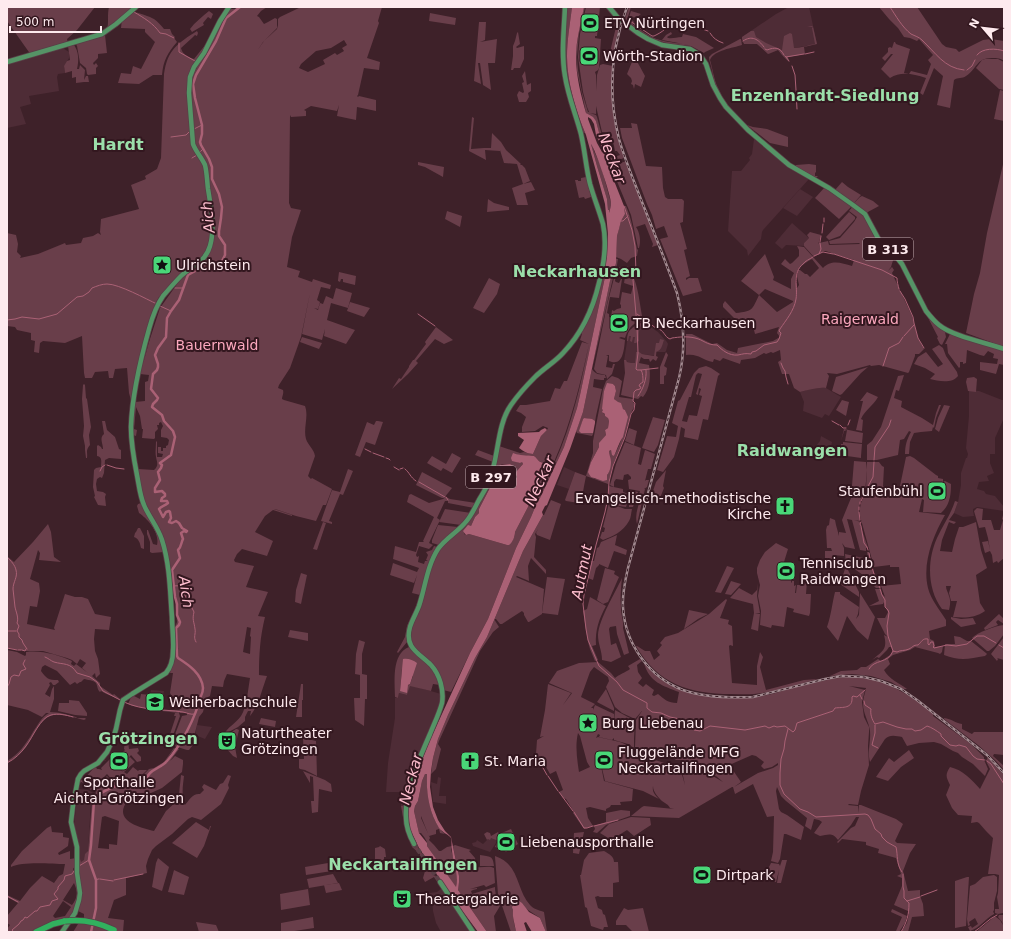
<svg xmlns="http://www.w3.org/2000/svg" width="1011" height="939" font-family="'DejaVu Sans',sans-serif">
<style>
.built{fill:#4e2c36}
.green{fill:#693e4a;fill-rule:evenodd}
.water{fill:#aa6175;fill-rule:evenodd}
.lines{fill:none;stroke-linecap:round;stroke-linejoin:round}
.stream{stroke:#aa6175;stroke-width:1}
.river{stroke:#aa6175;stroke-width:2.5}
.major-tunnel{stroke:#5b3f47;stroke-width:4.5;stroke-dasharray:4.5 2;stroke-linecap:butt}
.major-casing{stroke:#584047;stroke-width:6}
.highway-casing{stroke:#584047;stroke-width:7}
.major{stroke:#559466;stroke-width:4.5}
.highway{stroke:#31b15e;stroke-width:5.5}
.rail-casing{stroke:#a28a90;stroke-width:2.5}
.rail{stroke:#33171f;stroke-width:1;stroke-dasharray:3;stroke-linecap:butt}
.highway-bridge-casing{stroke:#584047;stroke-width:7;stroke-linecap:butt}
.highway-bridge{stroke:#31b15e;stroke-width:5.5}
.labels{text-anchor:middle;stroke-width:4;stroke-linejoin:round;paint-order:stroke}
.shield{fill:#33171f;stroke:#c1abb0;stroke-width:1}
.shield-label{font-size:13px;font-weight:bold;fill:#feeaee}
.poi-label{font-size:14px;fill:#feeaee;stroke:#33171f;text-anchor:start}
.park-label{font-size:14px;fill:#fca8be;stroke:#33171f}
.water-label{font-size:15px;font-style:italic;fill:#fdbdcd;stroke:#33171f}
.quarter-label{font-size:16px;font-weight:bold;fill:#9bdfaa;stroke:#33171f}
</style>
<rect width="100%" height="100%" fill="#3e2129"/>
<g class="built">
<polygon points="789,7 809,7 817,44 794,48 778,50 769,54 757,44 743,43 742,37 776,14"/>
<polygon points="61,47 69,52 69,58 64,67 65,73 58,74 57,77 59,91 29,96 31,104 20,107 26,124 7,128 7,62"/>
<polygon points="754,139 783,163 809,179 763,230 762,232 761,239 748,256 747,250 728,231 732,171 741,171 750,160 749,158 752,154"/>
<polygon points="800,189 813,197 797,216 783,208"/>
<polygon points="792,223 809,238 804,243 804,246 786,245 782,249 775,243"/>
<polygon points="643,322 658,332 667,342 668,344 666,351 665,352 657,352 656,356 636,353 635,363 632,363 624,361 628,335 633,327"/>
<polygon points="816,387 826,388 841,397 829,416 825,414 822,418 803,411 804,402 800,392 813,388"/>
<polygon points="969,390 979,391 1002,400 1004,400 1004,418 995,438 995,454 990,454 990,463 994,473 987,476 989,481 979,482 977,489 984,491 986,494 995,496 1004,507 1004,511 977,507 973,509 973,511 974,516 963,517 954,513 958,502 961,485 961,473 966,458 967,458 968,454 966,448 969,416"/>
<polygon points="821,436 832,442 831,447 826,446 824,449 823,449 816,446 820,441"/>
<polygon points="564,467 575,472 569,489 557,485"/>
<polygon points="410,685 441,694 440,705 419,757 405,806 401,806 400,792 386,792 388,763 395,718 395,698 398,698 399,693 407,695"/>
<polygon points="151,690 164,691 160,710 147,708"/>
<polygon points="197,725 212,727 205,739 195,735"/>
<polygon points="438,777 441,778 439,796 446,796 446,804 433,802 431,782 437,784"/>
<polygon points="78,789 88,790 93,793 91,802 88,850 86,859 84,861 78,864 74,826"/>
<polygon points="492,837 498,840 490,852 473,846 472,843 476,842 477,840 483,844 489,838"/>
<polygon points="442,888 472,932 441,932 436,923 433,911 432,900 429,893 437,892"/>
</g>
<g class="green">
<polygon points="7,7 95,7 77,30 67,39 68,43 31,55 7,21"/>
<path d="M109,7h25l-1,5c4,0 18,5 21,7 4,3 7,6 10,10h6l2,5 3,3 -1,1 3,4c-9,10 -14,19 -15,33h-9l-14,9 -21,-1 3,-10 10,1 2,-8 8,3 14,-27 -10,-10v-3l-24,-1 1,-9 -15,11c2,-8 0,-15 2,-23z"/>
<path d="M237,7h30l-6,4 -4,5 2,1 5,7 4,-2 7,-4 2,1v9l-14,14 -6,9 7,-10 13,-12 1,-4v-6l2,-2 21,-10h51l1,1 3,-1h26l-4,14 1,2 -12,35 13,4 -1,8 -15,-2 -6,27 -1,1 1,1 1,-1 17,4v11l-19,-4 -1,13 -19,-4 2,-11 -2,6 -26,-5 -7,4 2,1v5l-15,1v-2l-1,2 -1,86 2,5 10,2 -9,27 -5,30 13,4 -2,6 14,5 1,-3 18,6 -1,4 -9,-2 -4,13 3,2 -2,7 -4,-1 4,2 2,-7 3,1 3,-8 7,3 3,-11 16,5 -4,15 -17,-5 -4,17 28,10 -9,14 -22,-8 1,-7 -3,11 -20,-6 8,-41 -9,44 -11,31 -11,17 -1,3 5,2c1,4 -1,6 -1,9l2,1 21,6c4,11 -2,22 1,33 2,6 8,10 9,17l-7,20 3,3 1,-1 20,11 -6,16h-3l-7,16 -20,-5 -21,-7h-1l18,6v1l-19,-6 -8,6 -10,16 18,9 -6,15 -25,-7 -5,5 -3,6 1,2 19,4 -8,21 22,5 -10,24 7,1c-5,20 -6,38 -6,58l8,1c-5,13 -8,29 -17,40l1,-5h-3l-3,6v4l-7,6 -15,8c5,-8 13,-12 18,-19 6,-9 7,-27 9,-38l-23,-4 -3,7 -1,6 -11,-1 -2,10 -2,1 -3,6 -2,9 -4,5 -2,8 -5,19 1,1 -4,5h-2l-16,-5 11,-29 5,-1v-2h-7v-1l-1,1 -17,-2v-1h18l-10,-17 3,-20h-3l4,-14v-10l5,-1h-4l-1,-18 3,-8 -2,-24 -2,-5c1,-8 -2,-16 -1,-24l-2,-1 -9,-36 -17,-32 -6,-31 16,1c5,-5 3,-7 2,-13 -1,-5 0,-10 0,-15l1,-1v16h5l1,-3 -5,-1v-6h3v4h2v-3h3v-2l2,-1 1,-5 -2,-2 -6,-1v-7l2,-4 -2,-4 -2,1v2h-2l1,4 -3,3v6l-1,1 -12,-1 1,-9h-1l-2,-13 -4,-9 -2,22 3,1 -1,6 -3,-1 -1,-14 3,-19 10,-1v-19l3,-1 1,-6 -9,-1 4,-24 14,-44 2,1 -5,8 -12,49 6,-22 11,-34 20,-28 7,-7 15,-11 7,-9 5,-45 -2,-5 -4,-30 -12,-27 -2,-5 -3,-40v-19l2,-7 26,-51 11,-15h5zM344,40l3,5 -5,3 2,3 -7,4 -2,-2 -12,7 2,4 -17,8 -9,-4 2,-4 15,-13 15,-3zM247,627l4,1 -1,8 1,1 -1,17 -7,-2z"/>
<path d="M566,7h6c-2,17 -5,33 -5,50 0,25 9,53 18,76h-3l-8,-26 -9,-40z"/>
<path d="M584,7h1l-6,27 -2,23 1,13 4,22 6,20h1l-2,-5 -4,-15 -5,-35 2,-23 6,-27h14l-3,29h-2v2l6,1 -2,29 -1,2 -3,2 1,3v16l1,-16 3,-10 3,-1 10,2c-1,15 -2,31 0,47 2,15 7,30 11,45l-14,5 -1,-4 11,-4 -3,-4h-2c-1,-7 -3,-12 -5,-18h-1l-7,-1 -6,-26v8l-6,-1 6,2 1,2 12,45 -3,-2 -10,-39 -10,-8 -9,-42 -1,-21 4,-26z"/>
<polygon points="605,7 607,7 621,21 618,22 621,22 617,35 613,59 610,57 611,48 616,27 614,26 614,23 617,21"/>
<path d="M629,7h2l-4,13 2,2 -1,-2 3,-9 10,3 -5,4 -2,-1 -3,2 3,3 -1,2 -3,-2c9,7 19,15 30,18 10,3 20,3 29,5l-27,-5 4,-5 5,-3 1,2 -5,3 1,1c5,1 8,-1 14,-1l1,-3 13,3 18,11 -9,4 -1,1 -13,-7 -21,-2 -14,-4 -13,-7 -18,-13v-1z"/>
<path d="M879,7h38l25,37 4,3 10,2 3,3 24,-12 8,-1 13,2v20c-4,-3 -7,-3 -12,-3 -16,0 -15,11 -26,18 -4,3 -8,1 -12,4l-4,28 -13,-3 6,-29 -9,-8 -11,27 -3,-2 6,-15c-13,-4 -25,-7 -36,0l-9,-9 12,-15h-2l-6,7 -3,-3 6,-6v-4l2,-1 2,1 2,-6h1l1,2 14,5 -6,24 5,1 2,-3 16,4 4,-11 -3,-4 5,-5 -14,-16 -2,2 -7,-3 -6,-1 -6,-9 -9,-9z"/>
<path d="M209,11l4,3 -2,5 -3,-2 -5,6 1,2 -12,7 -2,-3c5,-7 12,-12 19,-18z"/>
<polygon points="430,13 456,18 455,25 429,21"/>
<polygon points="479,22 486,22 485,40 480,42 497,39 495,63 488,63 491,90 483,85 480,63 478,63 481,84 474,81"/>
<path d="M812,26l1,1 4,17 -13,3 1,7 -17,3 1,5 -7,-7 -4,-5 -10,4 -11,-10h-13l-2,-5v-2l9,-6h3l2,6 10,6 16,7 2,-14 6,-3 2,1 2,14c7,0 14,-3 21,-4l-3,-16 1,-1h-6z"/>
<path d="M197,31l1,2 -1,3 -2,-1 -3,3 -11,10c1,6 7,9 13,11l12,-15 -16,32 2,63 11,23 5,29 3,44 -4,17 -46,45h-2l-3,5 1,1 -17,57h-2l2,2 -8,42 -3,-11 -2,-25 -12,1 -2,9h-4l-1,-7 -13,1 -3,6h-7l-1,-5 -2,-37 -17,7 -22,-2 -3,2 -1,10 -5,-1 1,-11 -4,-1v-7l-14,-3 -2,-3 -8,-1v-93l9,2 2,9 -1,8 4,4 -1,2 18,-4 27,-11 1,2 15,-2 2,-5 10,-2 5,-3 3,2 -1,-3 1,-13 38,-10 -8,-24 15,-6 -1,-3 12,-7 4,-11 3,-84c3,-24 14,-31 33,-43z"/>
<polygon points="518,32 520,44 516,47 517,48 524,46 524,59 520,68 514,68 513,70 511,70 513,56 513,46 515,41 517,33"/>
<polygon points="105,35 107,53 98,54 98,58 93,63 94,65 96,63 98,66 96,68 96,74 88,75 87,74 86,68 80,63 77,46 75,43"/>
<path d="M740,39h1l1,6c-9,3 -28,5 -32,15 3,10 4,21 9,30 4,12 25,34 35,41l-1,1c-13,-14 -29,-27 -37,-45 -3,-7 -3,-14 -5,-21 -1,-4 -2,-6 -2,-9l3,-3z"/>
<path d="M74,45c5,7 5,16 3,24h2l1,-4 5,5 -1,10 2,-4h2l1,6h-5l-8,1v-6l-4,1v-7l-7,2 -1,-7 3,-5 3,-1 -2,-14z"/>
<polygon points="634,57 639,65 645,76 641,87 635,84 634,89 633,85 631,84 632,81 631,78 627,74"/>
<polygon points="985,59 998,59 1004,62 1004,90 999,89 976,68 982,60"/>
<polygon points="525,71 527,85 531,83 531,91 528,93 529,97 526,102 519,102 517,95 519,91 523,93 524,92 522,83 524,82 522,76"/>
<polygon points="1000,90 1004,91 1004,121 994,119"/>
<polygon points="472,117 474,118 471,149 484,148 491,148 492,133 501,142 506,150 521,164 520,165 522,165 525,168 530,181 523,184 531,182 535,190 525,193 528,205 517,205 512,188 523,184 517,164 504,163 500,150 500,151 485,150 486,160 469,151"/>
<polygon points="631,123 637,124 646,166 662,167 663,188 665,197 668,199 682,199 684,201 683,221 683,222 680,223 687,249 684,250 690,276 686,278 686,280 689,278 698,278 702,291 683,296 660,239 668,237 664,226 656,229 652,215 647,204 622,138 620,128 632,128"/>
<polygon points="747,125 753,127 767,129 788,137 788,147 770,143"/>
<polygon points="591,144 593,146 594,151 601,166 607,188 611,203 610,213 609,210 608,210 607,199 597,166"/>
<polygon points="1004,160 1004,347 966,333 974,294 980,273 987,233"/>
<path d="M626,161l32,84 -6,2 1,-3 -8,-20 -9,3c4,6 5,14 3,21h-1l-7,-33 -20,-48z"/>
<polygon points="418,162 444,167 443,177 425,167 418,165"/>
<polygon points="809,164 816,165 816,172 815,173 815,176 818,176 816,178 795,167 796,165"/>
<polygon points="586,177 591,197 585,199 584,197 579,198 575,180 578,180 578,181 581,181 581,178"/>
<polygon points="842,182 848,187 861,195 854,203 835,190"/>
<polygon points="825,187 852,206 839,219 815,198"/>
<polygon points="862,196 873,201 879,206 866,213 854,203 860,197"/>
<polygon points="488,199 494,203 509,207 509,210 487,212"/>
<path d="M624,206h2c6,14 8,28 11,43l1,1 -1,6 -6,2 -4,5 -6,-4 -5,-2 1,-21 4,-15 4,-7z"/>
<path d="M853,206l10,8 14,28 12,9 5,6 -3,10 -3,4 4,-4 2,3 -2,3 20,43 6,22 6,11 -5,5h-4v2l-6,16 -1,1 -29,-8 -8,1 -1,-1 -33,9 -10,-1 2,3 -3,12c-9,-1 -17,2 -26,4l-6,-4 -5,-14h-7l-4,-12 3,-2 -1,-10 -7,3 -2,-1 -5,2 -2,-1 -9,5 -14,2 -1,4 -17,-6 -3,3 -6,-2 -1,3c-11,-2 -15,-9 -27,-7v-21h6l20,10 5,-1 10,7 10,3 1,-5 35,-7 7,-4 -3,-4 2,-6 -24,7 -2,-8h-5l-2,-3 -2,1 -3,-2 -2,1 -16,-16v-3l2,-3 11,12c17,-2 16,-3 23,-18l-18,-14 24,-27 9,23 -1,3 18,9v-10l3,-6 -13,-9 4,-5 5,5 2,-1 7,-7v-6l-2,-4 7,1 19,21c8,-9 19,-5 29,-2l2,-6 -20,-6v1c-2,-2 -7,-4 -10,-4l-10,6 -10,-11v-3l5,-5 -2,-3 3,-3 11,3 -2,7 -1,2 1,-1 9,-2 1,4 31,-1 -1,-1 -28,1h-1l-1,-3 11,-3 14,-16 3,-5 -8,-6zM812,259l7,9 -9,9 -3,-3h-2l-5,-4h-2l-1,6 2,9 -2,3c-4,-16 2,-22 15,-29zM765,289l28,12v1l-16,10 -18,-17z"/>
<polygon points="447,211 462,216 460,227 445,219"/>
<polygon points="849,212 855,217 855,219 840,236 829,240 826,237"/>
<path d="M605,258l2,1 -2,18 -25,118 -3,13 -13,39 -24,51 -2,2 -7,17 -15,31 -28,71 -18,34 -19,39 -8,-2 -1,-9 -3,-8 -23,-23 -3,-5 -2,-5v-5l2,-12 20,-63 10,-16 21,-19 22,-36 13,-43 21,7 4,-1 7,2h2l8,-18 6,-6 1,-2 -5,-2 -8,5 -13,1v-5l4,-10 -5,-4 -5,-2 4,-6h6l24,-4 5,-13 5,1 4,-8h3l15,-39 7,2c-9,41 -18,79 -35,118h1c17,-38 26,-78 34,-118l-9,-4 2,-6v-4zM516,454c5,3 13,1 18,2 3,3 5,6 10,7l3,-2c0,6 0,12 -4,17 -2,1 -4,2 -5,4l-10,25 -13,25c0,6 -3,10 -8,13l-38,-11 -3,1 -2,-1 7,-8 4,-9 4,-4v-4l15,-29 5,-14 3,-2h8l2,6 -1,3 4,2 -1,2 2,1 1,-1 -2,-4 8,-9 -1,-2h-1l-1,1 -3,-1z"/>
<path d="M616,259h2l-1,6 -4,13 -21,91c4,6 7,5 13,6l1,3h-2v2h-3l-7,-1 -1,8 9,2 -6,27 -3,18 -1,2 -15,-3 -1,-2 7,-19 27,-131zM584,418l5,1 6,4 -2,8 -2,2 -8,-1 -3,-2 3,-11z"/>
<path d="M627,266c12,15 12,37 16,54 -2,2 -5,3 -7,3 -6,3 -9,9 -11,15l-4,-1 -2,1 6,2c-1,10 -2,27 -16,21v-6h-3l2,1 -2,11 6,1 1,-4h2l-3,10 -5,5 -1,-4 -9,-2 -3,-4 13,-64 7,-27 3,-11h8v2l-8,-1 -2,13 1,1 3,1 2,-4h1l-3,19 -9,-1 -3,16 2,1v3l2,1 1,-8 2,1 3,-2 4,-1v-3l-1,-1 2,-12 9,2 2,-8 -9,-3z"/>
<polygon points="339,272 356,276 355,285 343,282 343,279 341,279 340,282 338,281 338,280"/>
<polygon points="489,278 500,284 497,294 484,313 473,308"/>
<polygon points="350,302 370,308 364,317 347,311"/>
<polygon points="926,314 945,332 946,337 942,345 940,344 937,338 938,337"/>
<path d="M641,323l1,1c-4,5 -3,11 -3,17l-3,2h-2l1,-6h-2l-1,5 -2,-1 1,-5h-2l-1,5h-1c0,-12 5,-13 14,-18z"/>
<polygon points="436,327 453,340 444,344 435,339 416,361 418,363 408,374 392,389 399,378 401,379 409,367 409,366 413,360 414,360 426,344 425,342"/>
<polygon points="950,334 1004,350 1004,365 999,364 996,374 980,370 980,362 997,364 998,359 993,358 994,354 988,351 984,356 980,355 967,350 966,363 963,364 963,362 960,362 960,367 959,368 948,353 947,344 945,344"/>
<polygon points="302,337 322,343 319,349 300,342"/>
<path d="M660,339l4,1c-2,5 -2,10 -8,12v4l2,1 -2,4 -3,-2 -3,3 -1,-3h-5l-3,-2 -2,6 10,2c2,11 1,24 -6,32l-2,-1 -3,3 -17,-4 4,-22 -1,-13h2l1,2 5,1h3l1,-11h3l3,2 12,2 2,-13h3z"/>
<path d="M939,345l4,3 3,8 11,16 1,4c-6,8 -20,5 -28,3l5,-5 -10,-6 -11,-4 4,-7 8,-5 12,15 5,-3 -11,-15z"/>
<polygon points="666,352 668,355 664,366 667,368 666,375 664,376 664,384 660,384 660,367"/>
<path d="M706,366l5,2 9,6 -2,2 -10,44 -5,-1 -5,21 -14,-3 1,-8 -4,-2 -2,12 -5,18 -11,15 -6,-2 10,-34 9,1 2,-11 -6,-3 6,-22 2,-1 14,-27 5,-5zM698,373l4,1 -6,20 2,1 1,-7 2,1 -2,6 3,1 -5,20 -8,-1 -2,7 -5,-1 7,-24h2l5,-22z"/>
<polygon points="868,367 861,373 842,394 840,395 832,391 836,377"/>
<path d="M904,375l-5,16 -3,-1 -2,8 8,3 -1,6 21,11 11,7 3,-12 3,-8h2l-5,13 -2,10 -1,-1 -1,4 -11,1 -7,1 -4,9 -1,12h-4c0,-9 2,-15 6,-22l-2,-1 -5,8 -4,1 -2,15 -21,5h-10v-15l5,-4 9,-14 17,-51z"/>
<path d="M612,376l6,2 4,3 -3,16 14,2v3l2,2 -2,5 -2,4 -7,25 -11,27 -5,19 -22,-8 7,-23v-12l10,-52 3,-8zM609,384h4l2,2 1,5 -2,8 7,7 2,3 2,1c4,13 -5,35 -11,46l-3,-6 -2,1c0,8 3,18 -2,24v5l-12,-1 -5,-4 1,-13 8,-15 1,-4 6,-8 -1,-5 3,-2 1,-7 -1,-4 -3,-1v-2l-2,-1v-13l1,-4v-5z"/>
<polygon points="974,377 977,379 976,392 968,391 966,382 967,378"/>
<path d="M84,384l1,1 1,13 1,1 4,28 -2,8 1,10c-5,6 -2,7 -3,13h-1l-1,-8v-4l-2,-10 1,-10 -2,-27 1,-14z"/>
<path d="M867,392l11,5c-5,9 -13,13 -17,22l2,1 -1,11 -6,-1 7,-29h-3z"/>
<polygon points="842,400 849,402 846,416 836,410"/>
<polygon points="944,405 950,406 939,432 935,429 938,418"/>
<polygon points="653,417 665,420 658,445 654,452 642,448"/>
<path d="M102,421h3l2,9 8,7 4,12 2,1v9l-12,-1 -4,2 -1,13 -2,5 -2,-1 -3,2 -1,5 1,7 6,1 3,2 -1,3 1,9 -8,-1 -4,-8 1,-1 -2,-9 1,-17 2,-2 5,-1c0,-4 2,-10 -4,-11v-10l1,-1 3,2 1,2h1c0,-6 -4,-11 1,-15z"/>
<polygon points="376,421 378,421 383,422 375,445 366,442 360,457 355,455 367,422 374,425"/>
<polygon points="629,428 637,431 634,445 625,441"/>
<polygon points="844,429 863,433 862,443 845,441 847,430 844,431 841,441"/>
<path d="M625,442l16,6 -3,16 3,1 4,-15 10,4 -4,15h-3l-3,12 1,-1h3l-2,7 -3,2h1l-8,35c-3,-11 3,-23 7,-33l-6,13h-1v-2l3,-11 -11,-2 -1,-9 3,-1v-2l-3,-3 -4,1 -1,5 -7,-1 -2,3v5l-4,-2 6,-21z"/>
<polygon points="843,442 862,444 861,456 861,458 840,455 840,454 842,454 842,452 840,452 841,444 843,444"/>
<polygon points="478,450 494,456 493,462 475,455"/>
<polygon points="452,453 461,458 452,473 443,468 441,471 427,463 432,456 446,464"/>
<path d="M910,456l4,2 22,17 2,1v2l5,1v3l2,-1 6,3c0,11 -1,21 -10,29l-18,-1 1,-12 -2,-1 -3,13 26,3c-12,21 -23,48 -17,73 3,12 12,22 18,32v6l-17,5 1,8 4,2 1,6 8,-1 -1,6 -2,2 -2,-1 -23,-6 -5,3 -17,5 -5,4 2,5 -6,6c5,9 15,13 23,19h-4l-12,-7 -20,-6 -19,-2 -22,2 11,-5 16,-1 4,-3h5l12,-8 3,2 9,-6 3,-4 -2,-4h-2l-2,3 -8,8 -2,-1 -5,3c10,-9 16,-10 12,-25l4,2 -3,-3 -8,-16h8l3,-6 -3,-5 -1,-5 -1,2 -14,2 10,-5 -4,-12h6l1,5 3,3 -4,-11 20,-2 -2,-17h-9v-2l-16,2 -14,-51v-8l1,-5 5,-12 1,-29h12l3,4 2,1 -1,19 25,2v-1l-8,-1 6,-29z"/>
<path d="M854,461l12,1 1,8 -2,22h-6v3l3,1v-3h2c-5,10 -6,17 -4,28l-6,-1 7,2 -1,2 8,24h-2v3l-6,-1 -8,-30 -5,-1 8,30 -10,-2 -3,-4 2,5v8l-11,-1v3l12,3v1l-20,-4v-7h7l-1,-3h-4l-1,-18 1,-4 2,-1 1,-7 5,2 1,5 3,11v-4l7,1 -4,-13 9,-22z"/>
<polygon points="348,469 353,471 343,495 340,494 329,521 332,522 332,524 321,521 332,490 340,492"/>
<polygon points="666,470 663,486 664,488 660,498 652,494 656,482"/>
<polygon points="422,472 452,488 444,498 442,498 416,485"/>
<polygon points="575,472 586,476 581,502 579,503 566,501 565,500"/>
<polygon points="609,486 623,489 623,492 628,494 630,490 638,492 633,507 629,507 629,504 627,504 626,507 619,506 608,501"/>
<polygon points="411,494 429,503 443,499 446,497 450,499 476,503 474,508 448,503 448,501 445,501 437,518 440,520 429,543 433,545 429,549 419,546 416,555 417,557 419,556 418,562 424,564 425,561 428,561 426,560 428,555 426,552 432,550 434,546 437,547 435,549 418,603 407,634 407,642 398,653 397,652 405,637 407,626 415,609 420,595 412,593 417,575 414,583 390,575 393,563 417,572 419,568 393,559 395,546 416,552 419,542 424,542 423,541 434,517 407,502 409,495"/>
<polygon points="551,500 561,504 550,540 537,535 536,533 538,529 535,534 536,537 534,557 546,570 546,574 531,558 528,566 529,581 517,576 516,577 544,589 542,614 529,622 528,622 524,615 524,613 522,611 502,624 500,624 496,619 494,619 499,627 493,632 480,651 439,741 438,744 441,749 436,769 431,774 433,758 438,739 448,715 475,658 487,637 523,551 543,515 544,515"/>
<path d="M955,501l3,1 -4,11 -5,7 7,2 -2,2 -5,-2 -7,18 -2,11 12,1 3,-13 4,-12h4l13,-5 5,28 6,18 -11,7 4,28 5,8c-10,7 -20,7 -32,6l4,-16h-6l-2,-8 2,-7h-5c0,4 2,6 3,10 2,5 1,9 0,14l-7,-1c-15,-20 -15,-49 -5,-71 6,-13 14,-24 18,-37z"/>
<path d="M141,503l1,1 17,29 5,19 -12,1 -2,-1v-10l-3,-8v-4h1l5,14 4,1c3,-12 -9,-26 -18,-32l-2,-7 1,-2z"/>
<path d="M609,503l16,6h7c-1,4 -1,9 -3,12 -6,11 -16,15 -26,19l-3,-2 2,-6h2l1,-4 -2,-1z"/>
<polygon points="977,508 983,509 982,520 991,520 994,530 1000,530 1003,520 1002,519 1003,515 1002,513 1004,517 1004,558 998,563 997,561 993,563 992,555 990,551 985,553 982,542 988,541 990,550 988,538 985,527 979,528 974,511"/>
<polygon points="445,509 471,513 461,525 439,522"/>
<polygon points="323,522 326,523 317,550 313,549"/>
<path d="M48,524l3,8 3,25 7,5 -22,-2 1,-7 -2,-3 -8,29 9,4 1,8 -3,16 -7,-1 -3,18 28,6 -1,-2 11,-34 10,3h7l6,2 7,15 16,3 -2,13 -14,-1 -1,10 1,12 3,8 2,15 -4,4 -1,-5 -3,3 8,7v3l13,9 1,-1 6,5v1c-7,-4 -13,-5 -19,-9l-1,1c-3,-3 -2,-5 -4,-9 -3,-3 -8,-3 -12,-4l-3,3h-1l-3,2 -2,-2 -5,3 -13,-14 -12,-6 -3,2 -1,4c6,8 7,9 17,9l1,2 -4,3h-2l-2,-3 -2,1 1,2 -5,9 5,3 2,-8 2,-3v13l-4,13c9,0 18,3 26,5l1,1h8l1,1 -2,1c-9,-2 -20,-6 -30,-5 -13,1 -21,22 -28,32 -6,7 -12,12 -19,16v-2c12,-7 19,-17 26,-29 5,-7 8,-15 16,-19h-3l-4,4 -14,-7 -21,-5v-55l10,2 8,4 1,-1v-3c16,-2 32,3 46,9l-1,3 3,2 2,-2 12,9 -6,-5 4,-5 -6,-4 -3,5 -5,-4 -5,-2 -24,-7h-18l-18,-3v-92l7,6 19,-20z"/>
<polygon points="438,525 458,527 439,545 432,543 432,540"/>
<path d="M138,528h2l4,8v13l-3,-1c-1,-5 -2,-9 -7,-11l1,-4 1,-1z"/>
<polygon points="617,535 615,545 627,550 626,555 614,551 608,568 599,564 599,565 596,568 593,580 588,578 591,561 594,561 597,548 599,547 601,542"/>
<polygon points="776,543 788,549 784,562 792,563 791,583 792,582 792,581 794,581 794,586 796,585 795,593 796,593 797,585 801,585 802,582 807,581 806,594 811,594 810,613 809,616 793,612 794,609 787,607 784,627 772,625 771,628 760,625 761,611 758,596 760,585 757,573 757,568 760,560 765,552"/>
<polygon points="867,552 869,552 874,572 881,587 880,588 876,588 863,575 846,563 845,554 868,559"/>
<polygon points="727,566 734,568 721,593 715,592"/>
<polygon points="846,566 859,592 859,597 840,584"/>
<polygon points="605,568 615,571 614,574 619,577 608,602 603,604 597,600"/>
<polygon points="301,573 307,575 301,604 295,602 296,590"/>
<polygon points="547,577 565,579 558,615 542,613"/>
<path d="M622,578c-1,10 -2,20 -1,30 0,7 3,14 2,20l6,25 -5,2 -7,-21 -1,-8 -6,1 -1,2 2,16 5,-2 5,14 -10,5 -9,-2c0,-9 -4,-16 -4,-25 1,-16 17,-42 24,-57z"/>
<polygon points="731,581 741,584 731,595 725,594"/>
<polygon points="758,583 757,596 760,613 755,613 760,614 758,631 751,629 754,613 753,604 730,598 739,588 752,595 757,590"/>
<path d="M835,592h5v2l19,13 -1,7 -2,5 3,-4 1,-22 15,24 -7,23 -11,-10 -10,-14 -9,25 -11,-14c4,-11 5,-23 8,-35z"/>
<path d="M590,597l16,9c-7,13 -11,24 -10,39l-4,1 6,14 -3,1 -5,-12 -2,-7 -5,-31 4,-2z"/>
<path d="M726,599l1,1 -7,18 9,2 -1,4 4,2 1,20 -3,-1 -1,1 3,37 25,2v-19l3,-14 3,5 -3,10 6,23 38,-10 14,-1c-19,5 -38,11 -56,14 -11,2 -21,1 -31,1 -42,0 -73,-10 -95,-48h1l8,5h5l4,9 6,-5 -3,-4 5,-6 -2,-2 5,-6 13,-4 31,-19z"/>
<polygon points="689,610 708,614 698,619 684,629"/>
<polygon points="999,614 1004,619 1004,624 998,620 996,622 998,625 985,630 984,628"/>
<polygon points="951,617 961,619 973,618 976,624 961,627 951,619"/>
<path d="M1004,625v9l-9,12 -6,5h-2l-15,-13c6,-6 23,-12 32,-13z"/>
<polygon points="290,630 308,633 308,641 288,637"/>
<path d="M954,636l6,1 7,4h4l15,12 1,1 -2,2c-16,3 -26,5 -41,-1l1,-11h10z"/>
<polygon points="1004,637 1004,660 997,658 998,659 997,661 991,654"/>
<polygon points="359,640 365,642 362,654 362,674 367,675 367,699 365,699 364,726 355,720 354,698 360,698 360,675 355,674 356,654"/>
<path d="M409,647l21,20 4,5 6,13 -7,-1 -2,7 -21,-5 -3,9 -8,-2 -1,5 -3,-1c0,-15 -4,-43 14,-50zM402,669l11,7 -3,8 -10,7z"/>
<path d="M640,659l2,2 -5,4 1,7 4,6 -4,5 5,4 3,-3 8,6 -2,5 2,1 4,-2c6,5 10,9 19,9l2,-11c-16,-6 -30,-10 -35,-29 25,33 72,38 110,34 13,-1 26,-5 38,-9 13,-3 26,-6 39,-9 43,-7 69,9 102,34v3l38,28 13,13v3l1,2 3,7 -3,7 -12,-12 -11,-7 -4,-4 -5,-2 -12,-7 -7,-2 -15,1 -12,3 -5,-9c-6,-1 -12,-3 -17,2l-15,23c-3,-11 1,-20 0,-31 -1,-9 -7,-18 -7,-27 0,-6 2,-10 3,-16l-17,-2 16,4 -3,12 2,15 5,10v5l-1,14 1,19 -8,26 -3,14 -9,-1 -1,1 10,1v7l1,-8h2l35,14 7,5 -8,17 2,2 19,1 -6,9 -7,18 5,20 12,-1v6l3,8 1,12 -12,1 -4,15h-7l6,-9 2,-9 -1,-1v-2l-14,-6 8,-19v-8l-5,-2 4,-2 -5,-16 -18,-5 1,-4 -13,-4v-3l-24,-3 -4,4 -1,-1 14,-14 4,-2 4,-9h-3l-5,8 -13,15c-6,-8 -10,-5 -18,-4l-6,-3 8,-11 -3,-2 -5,-1 -3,11 -6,-4 2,-8 -21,-17 -5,-5 -4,-9 -1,4 3,18 2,3 6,3 17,12 -3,13 -15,-6h-2l-4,25 -2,4 -7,-2 2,-9 1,-36 -7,1 -14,-33 -18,10 -2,-7h-1l-53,31 -48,-2 11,-9 2,-1 30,3 -4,-1c-2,-4 -4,-4 -8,-7 -4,-4 -9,-9 -9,-15 -1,6 2,9 6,13l-16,-8 -38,-10 -7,-30 6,30 29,8 -1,12 -12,1 1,3h-10l-1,2 -4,2v2l-16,-4 -4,1 2,10 5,8 -9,3 -11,-16 1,-1 -8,-13 -3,-1 -4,-6 4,-2 -7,-19 -6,3 -9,-16 -3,1 -2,-5 1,-14 7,-4 -4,1 5,-27 3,-26 23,9 -8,12 9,-12 -23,-10 8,-12 22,-8 19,-1 13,11 4,5c3,-3 11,-6 15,-9l-2,-3zM594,667l14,10 1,4 -3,6 9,20 7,6 13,6 6,-7 1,-1 -6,9 -1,27 36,9 5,4h6l-1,6 4,19 -5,-17 -25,-8v-7l-21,-5 -14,-6 -22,-5 -2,1 2,-4 2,1 -1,2 13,3 2,-2v-10v12l14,4 6,4v-9l1,-19 -7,-3 -13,-7 -1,12v-8l-19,-9 -2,5v-2h-2l4,-4 -14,-7 9,-25zM578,733l2,3 7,26 3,5 -11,5c-2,-13 -4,-26 -1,-39zM752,755l4,1 8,6 -3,4 3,3 8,-2 6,-4v2l-5,3 -15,5 -24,14 7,-5 -11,-16 -3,1 -11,9 7,6 -12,-7 5,1 11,-10z"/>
<polygon points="301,684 303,684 303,700 302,700 302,717 296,717"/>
<polygon points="606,689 614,708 614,711 597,702"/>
<polygon points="141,694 150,695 151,696 149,708 160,710 160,711 133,706 123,702 124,701 128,704 132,695 140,699"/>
<polygon points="69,700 79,701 87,713 87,716 75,715 58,711 59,703 69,703"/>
<polygon points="175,713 179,713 180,716 171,741 168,740 176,716 174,716"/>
<polygon points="261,718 276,721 275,727 259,724"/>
<path d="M944,718c8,1 11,5 18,6v5l10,5 2,-2h30v23l-10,-1 -1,2 11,10v4l-9,-10 -17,-15 -34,-26z"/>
<polygon points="236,729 237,729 239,730 235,747 237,758 233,756 217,738 226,735 224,738 225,739 225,743 232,746 232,743 236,736 235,735 234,736 231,734 230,733"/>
<polygon points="303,738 316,741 317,776 305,770 300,769 299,768 299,759 304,759"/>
<path d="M125,741l3,1 1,7 9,-1 1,3 -2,2 4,4v4l-4,1 -6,-7 -3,4 2,-2 5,5 -11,10 3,2 6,-7 5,4 1,-1h8c-6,6 -9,10 -18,10l-3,-5 2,4h-3l-1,1 9,1 7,-3 9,-9 5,-1 10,-6 10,-14h1l-10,14 -15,11 -9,11 -5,1 -7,-2 -11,2 -13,5 -6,3 -4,6c8,-8 21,-14 33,-15 4,0 8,3 12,2 6,-3 6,-8 10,-12 4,-4 9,-5 13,-8 6,-5 10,-11 14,-17h2l-9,12 5,-5 8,4v4l-1,8 -20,16 -20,9 -15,-4v3l1,4c-16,20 10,27 26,31l12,-20 11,-10 2,-7 2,-19 3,1c-1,9 -3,20 1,29 4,-5 8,-12 15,-11l4,-4 -2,-3 2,-3 12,6 4,-6 3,-1 5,-8 3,1 -3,9 1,3 -8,16 -20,16 -9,-3 -4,2 -16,15 -16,12 -4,4 -4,9 -2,7 1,7 -21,5v17l-12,5 -6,18 16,2 -1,12h-6l-24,-13h-9v-5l-6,-3 1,-55 2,6 3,-2 1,-6 3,-3 4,-50 4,-9h-2l-2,-1 15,-15 5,6h2l-7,-8 -16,16 -1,-1h-2l-6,-7 -4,1 4,-6 1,1 -2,1 1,2 11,-12 -6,2 17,-12 2,2 -2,-1 -8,7 1,2h2l3,1 -1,-2 9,-9 3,3 -1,1 12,10 -4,-4 5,-7 -6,5 -6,-6 12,-11 2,2 -3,-3zM105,816l14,5 -2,24 -8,-1v5l-11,-1 4,-31z"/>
<polygon points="909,750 914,758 901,767 888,781 876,777 889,758 894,762"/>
<path d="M988,757l16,18 -1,138 -5,1 -3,-1v-4h4l-2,-12 1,-4 1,-18 -4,-1h-7l5,-36 -7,-7 -7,-8 -2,-1 -6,1 1,-7 -14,-1 -6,-7 -6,-13 4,-10c-4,-8 -5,-10 0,-18 13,3 21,12 30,22l10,-20 -4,-8z"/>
<polygon points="303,771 325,780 331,784 332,792 319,789 318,812 312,813 311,801 314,801 313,777 310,776 310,783"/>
<path d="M425,774h2c-1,19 3,47 18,60l-5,-1 -1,-4 -3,1v4l-7,2 -8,-20v-7v9l9,20 -1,2 5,5 5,6h2l6,-4 5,-1 -1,3c3,13 8,26 5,39l-29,-42c1,-5 -3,-9 -6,-13h-2l-5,-22 1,-5 3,-5 4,-20z"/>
<path d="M401,806h4l-1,11 11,26 17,26c-1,-1 -2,-3 -4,-4 -4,-4 -8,-4 -8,-11l-8,-7 -8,-23v-1z"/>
<polygon points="621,810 630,811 630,816 613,822 606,825 597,833 593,832 595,829 594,826 606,822 606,813"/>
<polygon points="631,817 650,818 651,825 634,836 627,830 611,840 605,836 600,833 609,824"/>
<polygon points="196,822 209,830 210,826 211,826 204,846 197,858 172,843"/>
<path d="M51,826l1,6 11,1v4l6,1 -1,8 -10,7 1,2 11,-4v8l6,-1v7l-3,4 1,2 1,-4 4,28 -5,13 1,1 -6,10 -35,13h-27v-3l3,-4 -3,-2v-7l11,-13 -11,-6v-2l13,6 10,-13 12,-12 12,7 5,-7 4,-2 2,-10c-13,0 -43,-3 -54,3v-2l11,-14 25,-23zM74,883c4,9 4,14 -2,22l-9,-5zM63,901l8,6 -6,9 -10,2 -2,-2z"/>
<polygon points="511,829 518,844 506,852 505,852 512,840 505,836 498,848 495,847 498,840 496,840 491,838 490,840 488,839 487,840 484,834 487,832 490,833 491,836 498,832 499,834"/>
<polygon points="584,832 579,854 573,853 574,833"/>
<path d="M455,845l16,5 -2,1 6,7 2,9c6,1 12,-2 17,1l1,15 -9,4 -2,-2 -14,4 7,-1v1l-4,1 -2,1 1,3 23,-7v2l1,7 4,10 -6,10 2,16h-9l-29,-42 1,-14 -6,-30z"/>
<polygon points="380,846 385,849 386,857 384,857 384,860 375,860 375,848 379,847"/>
<path d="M604,851c5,3 10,5 10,11h4l1,20 -6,1v14h-13l-2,-1 -3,1 3,11 4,2 1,4 2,1 3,12h-4l-1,3 -12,-4 -4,-18 -2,-1 -5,-32h1l3,-15 5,-7z"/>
<path d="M480,855c10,2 13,0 14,11h-14z"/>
<path d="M495,856c25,8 21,34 35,49 3,4 9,5 14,7l3,20h-1l-6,-14 -24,-16c-6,9 -2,20 0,30h-5l-13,-38 -3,-37z"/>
<polygon points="158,858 169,867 162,891 152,887 156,863"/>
<polygon points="782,860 787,860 781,883 777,883 779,870 776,882 771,881 772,875 766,873 771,863 772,863 779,864 780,866"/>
<polygon points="328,863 332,871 306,875 305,867"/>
<path d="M423,863c5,3 10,6 11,13l1,-1 1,2 -1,1 -1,-1 -9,5 -2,-4 2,-7z"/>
<polygon points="174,870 189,877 184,895 168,892"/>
<polygon points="333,874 338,883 309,888 307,879"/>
<path d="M994,875l3,2v14l-3,12v7l-1,2 1,1v1c-9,5 -14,14 -24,17l-2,-4 3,-1 1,2 6,-4 -3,-6 -6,4 1,3 -2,1 -1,-7 3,-33 5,-2 8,-7z"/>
<polygon points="967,877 969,877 966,926 955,928 955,881"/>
<polygon points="339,883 342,890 326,893 324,885"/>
<polygon points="308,889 310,905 281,910 280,894"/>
<polygon points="624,908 628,910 643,908 649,932 633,932 626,925 616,925 616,921"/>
<polygon points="892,909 907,916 905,923 899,932 896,931 902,917 891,912"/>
<polygon points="999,915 1004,915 1003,932 976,932 994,917 996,917 1000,920 1003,925 1002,922 998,917"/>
<polygon points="313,917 314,928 288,932 281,932 281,923"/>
<polygon points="80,921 87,922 115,932 73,932"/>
<polygon points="196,922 216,925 219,932 199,932"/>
</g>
<g class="water">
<path d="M572,7h12c-3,16 -8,33 -8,50 0,19 5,38 10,56l7,4 3,4 11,42 17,43 1,8 -4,7 -2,8 -2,7 -1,27 -6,18 -27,131 -13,37 -21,51 -2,5 -2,1 -3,6 1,3 -20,36 -36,86 -12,21 -27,57 -10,24 -5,19 -2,13 -1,16 3,20 5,13 7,11 6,6 8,39v6l-1,8 29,42h-9l-28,-38 -31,-46 -9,-19 -2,-15 1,-10 9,-34 12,-30 40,-87 18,-34 28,-71 15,-31 7,-17 2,-2 24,-51 13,-39 3,-13 25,-118 3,-43 -3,-30 -19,-69c-10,-23 -19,-53 -19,-78 0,-17 3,-33 5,-50zM588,117l3,2 3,5 2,11 5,10 1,7 -5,-9 -9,-24zM591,144c4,4 20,52 20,59 0,3 -1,7 -2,10v-3h-1l-1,-11 -10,-33zM425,774h2c-1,19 2,38 12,54 3,4 10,7 12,10 1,4 0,9 1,13 1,12 7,24 4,36l-29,-41v-3l-8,-10 -5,-22 1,-5 3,-5 4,-20z"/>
<path d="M607,383l6,1 2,2 1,5 -2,8 4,3 3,1 2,6 2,1 3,7 -5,20c-4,5 -6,13 -9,19l-2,-1 -1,-5 -2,1c0,4 2,7 2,11 0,4 -1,10 -4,13v5l-4,1 -12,-4 -2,-3 -1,-2 3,-10 8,-15v-4l7,-8 -1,-5 3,-2 1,-7 -1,-3 -3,-2v-2l-3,-2 1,-2 -1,-1 2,-18z"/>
<polygon points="584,418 592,419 595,421 595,423 593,433 581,433 579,431 583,419"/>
<path d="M545,428l2,2 -6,6 -8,18c-5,0 -10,-3 -14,-6l5,-8 -6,-4v-3l21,-1 2,-2z"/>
<path d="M513,453c7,3 14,2 21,3 4,3 4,6 10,7 3,-1 4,-2 7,0 0,6 -4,7 -6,11 -1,2 -1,4 -2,5l-3,1 -2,2 -10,25 -13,25c0,4 -2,10 -6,13h-2l-38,-11 -3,1 -3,-4 5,-6 3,1 4,-9 4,-4v-4l15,-29 5,-14 1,-1 10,-1 3,2 -2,7 4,2v2l1,1 1,-1 -2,-4 8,-9 -1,-2 -2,1 -8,-2 -1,-3z"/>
<path d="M403,659c5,-1 10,1 14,4l-7,21 -2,1 -1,8 -7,-2z"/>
<path d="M519,901l3,2 7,9 11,6 6,14h-14l-6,-10 -2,1 3,9h-11c-1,-8 -4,-15 -3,-22 0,-1 -1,-2 -1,-3 1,-2 3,-3 4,-5z"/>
</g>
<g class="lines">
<g class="stream">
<polyline points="129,7 131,8"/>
<path d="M890,7c6,9 12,20 21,27 4,2 8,3 11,6 14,13 22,28 42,30"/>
<path d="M134,12c10,6 19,11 26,21l6,1 8,4"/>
<path d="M630,21l22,15h2c4,-2 8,-4 11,-7 2,-1 3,-3 4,-4 5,-4 23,-1 28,1 4,2 7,4 11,5"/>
<path d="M710,33c3,5 7,8 13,10"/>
<path d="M743,41c9,-6 15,-2 21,6"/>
<polyline points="179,43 179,52 195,61"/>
<path d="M765,49l2,1c8,-3 13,-3 17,5"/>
<polyline points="805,54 814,52"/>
<path d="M977,55c5,-7 19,-7 27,-4"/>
<polyline points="785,56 786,57 804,54"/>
<polyline points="786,57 789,61"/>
<polyline points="792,66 795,75 796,90"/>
<polyline points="967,70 972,66 975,60"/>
<polyline points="796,91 797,109"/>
<polyline points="194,129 202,125"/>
<polyline points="171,137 186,135 190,131"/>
<polyline points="200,152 203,149"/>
<polyline points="192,158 197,155"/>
<path d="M624,206l8,24 3,16 1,26 -3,8 4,46 1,27 -2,16 1,1h4c2,3 2,8 2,12l-3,2 -1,2 2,1 -1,2 -4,1 -2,2 -1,9 2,2 -1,7 -3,4 -6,23 -12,29 -4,16 -1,16 -3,14 -9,33 -12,50 -1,9 3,25 2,11 11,26 18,16 6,8 24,13v5l5,4 9,1 9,4 15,3 9,10 6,1 10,-5 35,4 20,-4 4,2 5,-2 3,1 8,-1 8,6 2,-2 2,-7 36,-12 2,-3c8,-1 18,1 17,-11l1,-1 4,1 8,-7"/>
<polyline points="621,221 623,221 628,216"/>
<polyline points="824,222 824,218"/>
<polyline points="822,233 823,224"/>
<polyline points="820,242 821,236"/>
<polyline points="819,254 821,249 820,243"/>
<path d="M834,254l48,16 15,8c0,4 1,7 2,11"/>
<polyline points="814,256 823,252 833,254"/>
<polyline points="175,288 183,288"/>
<polyline points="900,291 905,299 913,317 914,323 918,338 924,348"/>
<polyline points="160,306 171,311"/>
<polyline points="418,314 435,326"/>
<polyline points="637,314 641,317"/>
<path d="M644,319l13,10c7,0 7,8 13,10l2,-1c7,-1 15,-2 23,0 9,2 11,7 22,7 5,5 12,11 21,10 5,-1 7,-2 13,-1l1,-2 4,-1 8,-6 13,-3 2,-3 2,-6 -2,-2 1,-2c6,-9 14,-18 16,-30 2,-12 -4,-26 7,-35 2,-3 7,-5 10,-7"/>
<path d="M7,320l8,-1 7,-2 17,2 18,-5 20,-17 6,-1 6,-4 3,-4c5,-2 10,-4 15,-4 12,0 39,15 50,20"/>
<polyline points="904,336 914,325"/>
<polyline points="781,363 783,368 785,371 786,377 788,384"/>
<polyline points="883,366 889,348 899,343 903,337"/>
<polyline points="641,370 658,368"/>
<path d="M638,396c5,-7 9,-17 8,-26"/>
<polyline points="832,421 839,425"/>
<polyline points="840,425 843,428 846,428"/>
<polyline points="848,425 850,420"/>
<polyline points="365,449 371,452"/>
<polyline points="373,453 384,457"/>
<polyline points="386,458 389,459 390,460"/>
<polyline points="874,460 875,447 889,426 891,420"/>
<polyline points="107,465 116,468 124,469"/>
<polyline points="394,467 399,470"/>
<polyline points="400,469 403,468"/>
<path d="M405,469c5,4 5,8 11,12"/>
<polyline points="100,471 102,467 105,465"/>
<polyline points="419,482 445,497"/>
<polyline points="866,490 873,477 874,462"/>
<polyline points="863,495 864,494"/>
<polyline points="446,497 448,500"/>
<polyline points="861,501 863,497"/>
<polyline points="860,504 860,502"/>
<polyline points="859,510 859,507"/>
<polyline points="859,512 860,520"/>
<polyline points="861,522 860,524 861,526 864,543 867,547 868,550"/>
<path d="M869,553c2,12 5,24 11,35"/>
<path d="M7,557c4,4 8,8 9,13 2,7 -3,12 -3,19 1,6 1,12 2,18 1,5 4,11 2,16l2,3 -2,5 2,3v3l3,3 1,3 4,6"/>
<path d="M174,586c7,-1 7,2 12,-5l1,1 -1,8 -3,2 4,7"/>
<polyline points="880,589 882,595 885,600 885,607 888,610 889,613 887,626 888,636 893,651"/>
<path d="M188,600l6,12c-2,8 0,9 1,17 1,5 -2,8 1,13"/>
<polyline points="7,631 16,631"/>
<polyline points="999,645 1004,648"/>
<polyline points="7,648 17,650"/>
<polyline points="18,650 21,650"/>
<polyline points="22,650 25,651 26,649"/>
<path d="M45,657c3,1 6,4 9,5 10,3 16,0 23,11l13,4 7,5 6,9 19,10"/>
<path d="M869,669c5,-10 19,-5 24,-18l4,1c3,-2 8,-1 12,-3 4,-2 4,-4 9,-4 4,-3 4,-7 10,-6v5l1,1 2,-3h2l1,4 -1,1 1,1 13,-3 9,1 11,-2 10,-8h7l12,7"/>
<polyline points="7,687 9,684 11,677 14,675 19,676 21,671 26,669 23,664 25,660"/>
<polyline points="860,695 862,699"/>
<path d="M864,701l1,4 6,4c-1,5 1,11 4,15l8,-2 14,5 9,2h6l3,2 6,-1 6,-4c4,1 10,5 14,8v2l9,9 6,1 3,-1 7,2 7,9 4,3 8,1"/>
<path d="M124,702c19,9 39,7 59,10 5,1 7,3 12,2"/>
<polyline points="875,725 875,733 872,745 878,748"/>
<path d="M788,729l-3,12 -1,8 -3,10 -1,14v12l4,9 16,15 8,3 8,5 49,-3 3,1 3,4 4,10 6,5 1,3 5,5 9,5c2,8 0,17 6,25"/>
<polyline points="538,759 547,775"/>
<polyline points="987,761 991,764 1004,784"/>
<path d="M7,763c8,-4 14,-10 19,-17 7,-9 14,-28 25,-31 7,-2 15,0 22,2"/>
<polyline points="548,776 558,791"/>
<polyline points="559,792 573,811"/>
<polyline points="574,812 584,828 587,828 593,826"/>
<polyline points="594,826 618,820"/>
<polyline points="79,866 89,860"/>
<polyline points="100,879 113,881"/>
<polyline points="96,880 98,879 99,879"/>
<polyline points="114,880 143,874"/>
<polyline points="7,896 18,902"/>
<polyline points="921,896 937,890"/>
<polyline points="907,901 920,897"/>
<polyline points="14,932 12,930 19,924 21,921 23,920 25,917 27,918 35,911 37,911 40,907 50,905 52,901 58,899 54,894 58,889 58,887 64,880 65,876 72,874 74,871"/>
<path d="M901,932c6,-10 8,-17 8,-29l-5,-5v-7l-1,-4v-13"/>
<path d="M974,932c8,-5 14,-13 23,-17"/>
</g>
<path class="river" d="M91,932l5,-24v-28l-7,-20 2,-15 3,-44c5,-10 24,-17 34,-17 6,0 10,4 15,-1 3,-2 4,-7 7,-10 5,-5 12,-6 17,-12 15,-17 28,-43 34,-65 1,-2 2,-6 2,-8 -1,-14 -14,-23 -25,-30l-1,-2 -1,-28 3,-3 1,-3 -3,-7v-11l-2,-7 -3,-27 8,-12 -2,-8c4,-4 3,-8 5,-11l-2,-6 3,-2 2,1 1,-1 -5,-3 -3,-5 -3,-2 -4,2 -3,-1 2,-4 -1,-6 -1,-1 -3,1 -3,5 -4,-8c2,-3 6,-3 9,-6l-1,-2h-6l1,-3 3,-2v-2l-3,-3 -7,1v-4l5,-8 -2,-8 3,-4 1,-3 -2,-2 11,-8 4,-18 -2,-6 -9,-10 -2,-6 -10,-8 1,-3 4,-4 1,-2 -7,-9 2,-15 4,-4 1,-3v-3l-3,-9 3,-7 8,-11 1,-19 4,-7 8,-11 9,-25 9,-5 14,-1 7,-3 4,-5 3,-6v-10l-6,-9v-5l2,-13 1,-11 -3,-13 -7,-15v-12l-3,-8 -8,-14 -1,-3 2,-8v-9l-7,-27 -2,-14 3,-9 20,-34 10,-23 14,-11"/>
<polyline class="major-tunnel" points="414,844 440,882"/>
<g class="major-casing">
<g id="major">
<path d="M609,7l9,11 20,15 10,6 14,6 28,4 10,6 6,9 7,21 7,13 6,9 22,23 41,35 40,23 24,17 12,9 14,26 16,15 7,9 24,47c4,5 8,10 13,14 13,11 48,18 65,24"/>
<polyline points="7,62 102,34 116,24 136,7"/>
<path d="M414,844c-5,-9 -8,-17 -8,-27 -2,-25 14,-60 24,-83 4,-10 9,-20 12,-31 2,-13 -2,-28 -11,-38 -12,-12 -27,-17 -21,-38 2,-7 6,-13 9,-21 6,-18 8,-40 19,-57 7,-10 18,-16 26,-25 7,-7 10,-15 15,-24 3,-5 6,-10 9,-16 11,-23 8,-58 23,-79 7,-10 16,-20 24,-28 9,-9 20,-15 28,-24 18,-19 30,-44 36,-70 5,-19 8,-40 4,-59 -4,-14 -9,-26 -13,-40 -4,-16 -5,-33 -9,-50 -5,-19 -13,-38 -16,-58 -4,-22 -1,-46 0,-69"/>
<polyline points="440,882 473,932"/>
<path d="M62,932l13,-19 4,-13 1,-7 -3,-20v-26l-6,-25 2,-17 5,-26 3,-5 3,-3 14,-8 9,-11 6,-13 3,-10 4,-19 3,-10 9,-6 34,-21c5,-6 7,-15 7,-22 1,-11 -1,-23 -1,-34 -2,-26 -2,-52 -10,-77 -4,-13 -13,-23 -18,-35 -4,-9 -5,-20 -7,-30 -3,-15 -6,-31 -6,-48 1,-32 9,-66 18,-98 3,-11 7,-23 14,-33 6,-7 12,-14 18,-20 11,-11 24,-13 29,-30 5,-17 1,-39 -2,-57 -1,-8 -1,-16 -3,-24 -3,-7 -9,-13 -12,-21l-4,-51 1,-16 4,-10 10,-14 16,-32 9,-14"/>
</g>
</g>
<g class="highway-casing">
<polyline id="highway" points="36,932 53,924 65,921"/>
</g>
<use href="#major" class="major"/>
<use href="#highway" class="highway"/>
<g class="rail-casing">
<path id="rail" d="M627,7c-16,42 -19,88 -8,132 6,21 15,42 23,63 12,30 24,61 35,91 7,28 9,56 2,85l-51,190c-3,13 -6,26 -5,39 2,37 26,70 60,83 20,7 48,8 70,7l72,-18 16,-3 23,1 17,4 20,8 16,11 70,55 17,18"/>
</g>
<use href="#rail" class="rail"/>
<g class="highway-bridge-casing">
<path id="highway-bridge" d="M65,921c17,-2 33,1 49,9"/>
</g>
<use href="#highway-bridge" class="highway-bridge"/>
</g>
<defs>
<g id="stadium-square" transform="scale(1)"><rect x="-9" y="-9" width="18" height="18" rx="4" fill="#49d778" stroke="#33171f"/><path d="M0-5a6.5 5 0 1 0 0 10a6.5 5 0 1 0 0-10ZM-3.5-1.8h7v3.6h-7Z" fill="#111"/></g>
<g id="sight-square" transform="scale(1)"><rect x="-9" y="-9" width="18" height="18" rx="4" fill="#49d778" stroke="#33171f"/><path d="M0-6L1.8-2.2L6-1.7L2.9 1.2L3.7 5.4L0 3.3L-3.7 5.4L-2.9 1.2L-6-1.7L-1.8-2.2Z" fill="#111"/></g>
<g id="church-square" transform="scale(1)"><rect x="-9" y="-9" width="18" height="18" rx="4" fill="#49d778" stroke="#33171f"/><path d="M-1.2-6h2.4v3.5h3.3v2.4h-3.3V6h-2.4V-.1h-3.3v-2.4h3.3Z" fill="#111"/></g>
<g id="school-square" transform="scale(1)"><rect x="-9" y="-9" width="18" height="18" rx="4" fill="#49d778" stroke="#33171f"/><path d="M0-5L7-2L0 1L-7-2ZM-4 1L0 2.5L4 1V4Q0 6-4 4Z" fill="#111"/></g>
<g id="theatre-square" transform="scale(1)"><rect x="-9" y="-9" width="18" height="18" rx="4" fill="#49d778" stroke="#33171f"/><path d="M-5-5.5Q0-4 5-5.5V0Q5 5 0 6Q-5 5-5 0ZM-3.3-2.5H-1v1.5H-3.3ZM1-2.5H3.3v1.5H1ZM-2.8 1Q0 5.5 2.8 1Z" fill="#111"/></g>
</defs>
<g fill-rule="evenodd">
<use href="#stadium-square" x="590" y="23"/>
<use href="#stadium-square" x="589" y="56"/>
<use href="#sight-square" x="162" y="265"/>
<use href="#stadium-square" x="619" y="323"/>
<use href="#stadium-square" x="937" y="491"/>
<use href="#church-square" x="785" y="506"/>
<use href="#stadium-square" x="786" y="571"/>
<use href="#school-square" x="155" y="702"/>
<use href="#sight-square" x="588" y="723"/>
<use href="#theatre-square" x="227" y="741"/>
<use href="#stadium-square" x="604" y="760"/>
<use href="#stadium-square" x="119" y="761"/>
<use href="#church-square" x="470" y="761"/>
<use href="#stadium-square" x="506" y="842"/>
<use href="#stadium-square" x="702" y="875"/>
<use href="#theatre-square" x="402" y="899"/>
</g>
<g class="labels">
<g class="shield">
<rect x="863" y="238" width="50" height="22" rx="3"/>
<rect x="466" y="466" width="50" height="22" rx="3"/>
</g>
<g class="shield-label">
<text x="888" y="254">B 313</text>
<text x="491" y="482">B 297</text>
</g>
<g class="poi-label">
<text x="604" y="28">ETV Nürtingen</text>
<text x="603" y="61">Wörth-Stadion</text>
<text x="176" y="270">Ulrichstein</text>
<text x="633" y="328">TB Neckarhausen</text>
<text x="923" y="496" text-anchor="end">Staufenbühl</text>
<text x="771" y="503" text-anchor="end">Evangelisch-methodistische<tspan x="771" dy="16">Kirche</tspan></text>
<text x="800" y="568">Tennisclub<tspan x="800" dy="16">Raidwangen</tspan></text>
<text x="169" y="707">Weiherbachschule</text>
<text x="602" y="728">Burg Liebenau</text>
<text x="241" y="738">Naturtheater<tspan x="241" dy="16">Grötzingen</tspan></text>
<text x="618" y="757">Fluggelände MFG<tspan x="618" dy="16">Neckartailfingen</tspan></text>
<text x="484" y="766">St. Maria</text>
<text x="119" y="787" text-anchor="middle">Sporthalle<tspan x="119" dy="16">Aichtal-Grötzingen</tspan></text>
<text x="520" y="847">Liebenausporthalle</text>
<text x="716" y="880">Dirtpark</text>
<text x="416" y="904">Theatergalerie</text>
</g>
<g class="park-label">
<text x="860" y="324">Raigerwald</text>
<text x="217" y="350">Bauernwald</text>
</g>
<g class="water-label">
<text transform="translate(612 158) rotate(70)" y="5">Neckar</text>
<text transform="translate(208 217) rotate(-96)" y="5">Aich</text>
<text transform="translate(540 481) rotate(-65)" y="5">Neckar</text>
<text transform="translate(582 572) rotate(-79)" y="5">Autmut</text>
<text transform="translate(186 592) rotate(82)" y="5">Aich</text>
<text transform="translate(411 779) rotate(-75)" y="5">Neckar</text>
</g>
<g class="quarter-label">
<text x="825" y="101">Enzenhardt-Siedlung</text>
<text x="118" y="150">Hardt</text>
<text x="577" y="277">Neckarhausen</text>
<text x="792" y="456">Raidwangen</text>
<text x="148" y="744">Grötzingen</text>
<text x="403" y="870">Neckartailfingen</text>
</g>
</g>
<rect width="1011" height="939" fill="none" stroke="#feeaee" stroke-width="16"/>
<g transform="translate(983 28) rotate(298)" stroke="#33171f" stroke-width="3" paint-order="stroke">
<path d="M0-3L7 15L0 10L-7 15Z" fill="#feeaee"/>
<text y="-6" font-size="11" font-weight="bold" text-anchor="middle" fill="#feeaee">N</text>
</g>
<path d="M10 26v6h91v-6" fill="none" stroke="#feeaee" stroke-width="2"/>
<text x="16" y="26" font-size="12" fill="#feeaee" stroke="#33171f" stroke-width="3" paint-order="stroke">500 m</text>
</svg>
